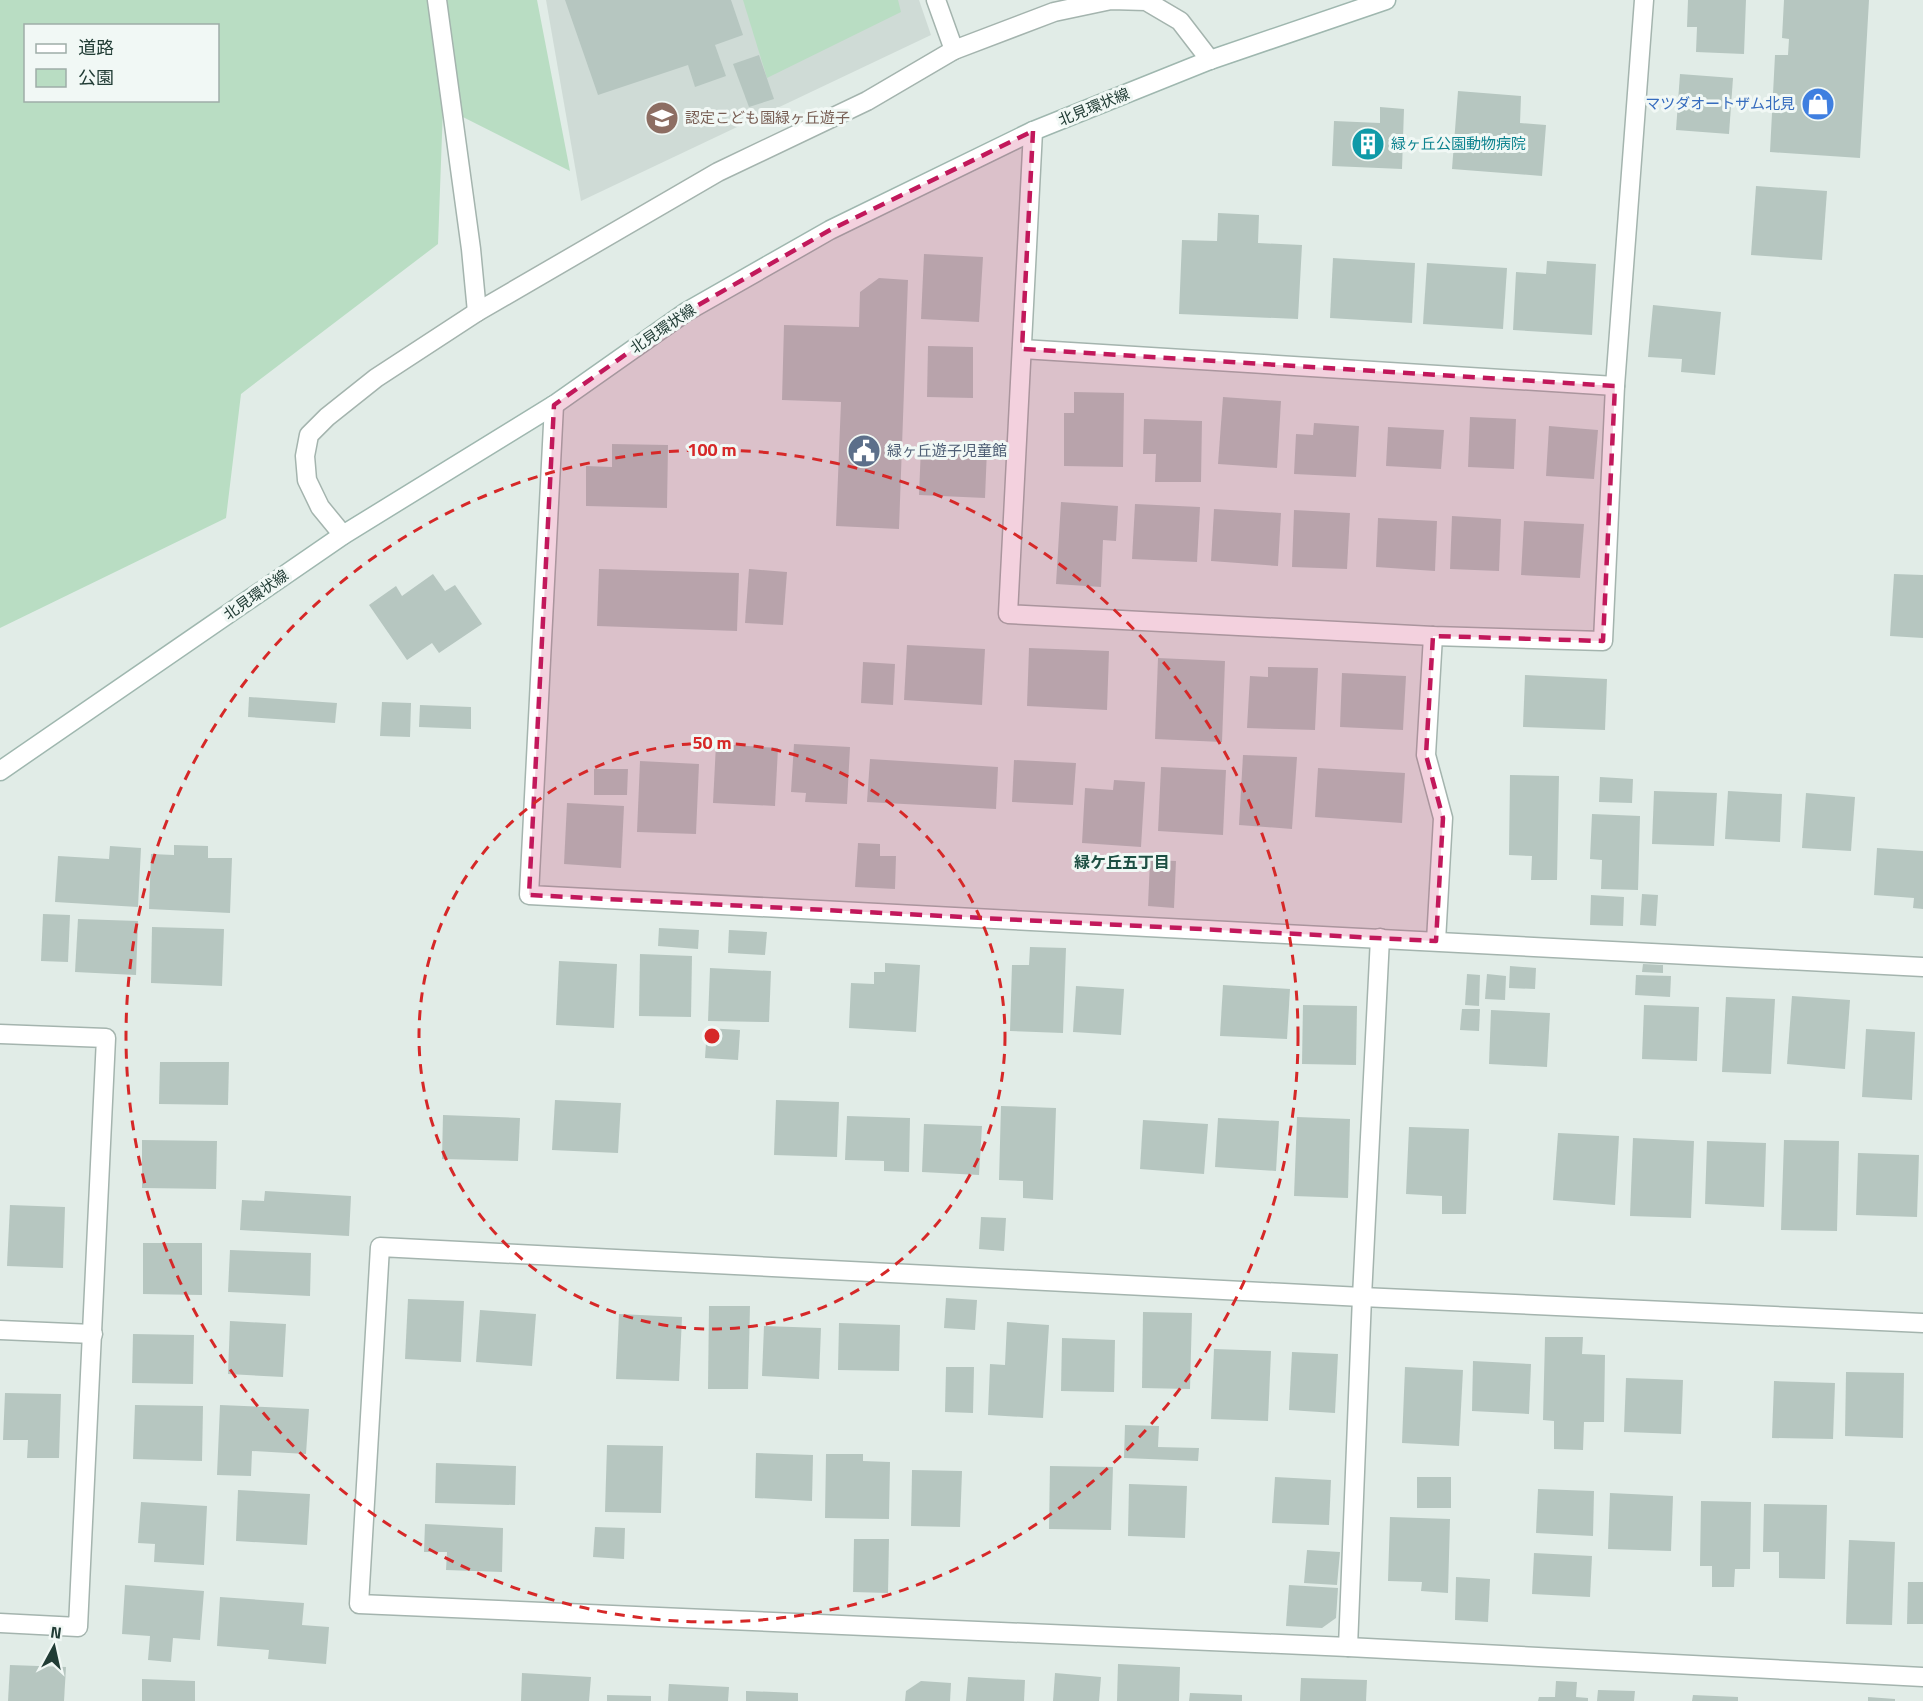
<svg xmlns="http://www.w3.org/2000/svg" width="1923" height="1701" font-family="'Titillium Web','Noto Sans JP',sans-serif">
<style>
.built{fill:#cfdbd6}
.green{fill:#b9ddc3;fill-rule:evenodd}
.building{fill:#b6c6c0}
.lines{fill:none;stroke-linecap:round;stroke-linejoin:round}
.service-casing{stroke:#a4b4ae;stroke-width:21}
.minor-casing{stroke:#a4b4ae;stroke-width:21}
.secondary-casing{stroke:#9fb7af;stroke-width:21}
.service{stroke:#fff;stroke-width:18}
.minor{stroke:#fff;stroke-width:18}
.secondary{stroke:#fff;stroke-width:18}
.marked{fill:#c2185b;fill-opacity:0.2;stroke:#c2185b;stroke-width:4.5;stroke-dasharray:12 8;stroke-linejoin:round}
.ring{fill:none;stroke:#d62828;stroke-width:3;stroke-dasharray:10 8}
.labels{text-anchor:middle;stroke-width:6;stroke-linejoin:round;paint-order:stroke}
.shop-label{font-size:15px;fill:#366cbe;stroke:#f1f8f5;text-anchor:end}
.street-label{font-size:15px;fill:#213c35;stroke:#f1f8f5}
.education-label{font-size:15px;fill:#785e54;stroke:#f1f8f5;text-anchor:start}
.culture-label{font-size:15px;fill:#0d838f;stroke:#f1f8f5;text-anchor:start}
.service-label{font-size:15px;fill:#4e5e75;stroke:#f1f8f5;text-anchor:start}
.neighbourhood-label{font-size:16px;font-weight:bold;fill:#1d4f43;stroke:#f1f8f5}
.centre{fill:#d62828;stroke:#f1f8f5;stroke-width:3}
.ring-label{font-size:18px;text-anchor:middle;font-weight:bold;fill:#d62828;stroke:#f1f8f5;stroke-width:6;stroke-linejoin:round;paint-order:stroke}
</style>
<rect width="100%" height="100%" fill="#e1ece7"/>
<polygon class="built" points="546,0 919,0 931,35 581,201"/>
<g class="green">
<path d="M0,0h537l33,171 -127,-64 -5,137 -197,150 -15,124 -226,110zM26,26h192v74h-192z"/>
<polygon points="743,0 898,0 901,12 767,78"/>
</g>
<g class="building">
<polygon points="565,0 731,0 743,35 715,45 726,76 695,87 688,65 598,95"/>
<polygon points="1688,0 1746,0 1744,54 1696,52 1697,27 1687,27"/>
<polygon points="1784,0 1869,0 1860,158 1770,152 1775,55 1788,55 1789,39 1782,38"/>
<polygon points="759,55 774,99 749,107 733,64"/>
<polygon points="1680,74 1733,78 1729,134 1676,130"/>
<polygon points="1458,91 1521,96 1520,123 1546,125 1542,176 1452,169"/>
<polygon points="1380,107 1404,109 1402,169 1332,166 1334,121 1380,123"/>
<polygon points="1756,186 1827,191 1822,260 1751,255"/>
<polygon points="1218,213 1259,215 1258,243 1302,245 1298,319 1179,314 1182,240 1217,241"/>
<polygon points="924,254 983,257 979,322 921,319"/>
<polygon points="1333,258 1415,263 1412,323 1330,318"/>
<polygon points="1547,261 1596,264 1592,335 1513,330 1516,272 1546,274"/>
<polygon points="1427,263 1507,268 1503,329 1423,324"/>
<polygon points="879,278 908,280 899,529 836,526 841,402 782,400 784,325 859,327 860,292"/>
<polygon points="1653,305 1721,312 1715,375 1681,372 1682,359 1648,357"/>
<polygon points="928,346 973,347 973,398 927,397"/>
<polygon points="1074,392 1124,393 1123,467 1064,466 1064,413 1074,413"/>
<polygon points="1223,397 1281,401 1277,468 1218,464"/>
<polygon points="1470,417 1516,419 1514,469 1468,467"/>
<polygon points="1144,419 1202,421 1201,482 1155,482 1156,454 1143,454"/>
<polygon points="1314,423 1359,426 1356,477 1294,474 1296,434 1313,435"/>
<polygon points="1549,426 1598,430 1594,479 1546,476"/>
<polygon points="1388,427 1444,430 1441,469 1386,466"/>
<polygon points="612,444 668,445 667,508 586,506 586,466 612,467"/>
<polygon points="921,446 987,449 985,498 919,495"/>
<polygon points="1061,502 1118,506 1116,541 1103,540 1101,587 1056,584"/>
<polygon points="1135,504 1200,507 1197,562 1132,559"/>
<polygon points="1214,509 1281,513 1278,566 1211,561"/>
<polygon points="1294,510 1350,513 1347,569 1292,567"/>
<polygon points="1452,516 1501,519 1499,571 1450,569"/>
<polygon points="1378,518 1437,521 1435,571 1376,567"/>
<polygon points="1524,521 1584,524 1580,578 1521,575"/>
<polygon points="599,569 739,573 737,631 597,626"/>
<polygon points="749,569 787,572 783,625 745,623"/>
<polygon points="433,574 445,591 455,585 482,624 439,653 432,643 407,660 369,605 396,586 402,596"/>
<polygon points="1894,574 1923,575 1923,638 1890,636"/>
<polygon points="907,645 985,649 982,705 904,700"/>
<polygon points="1029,648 1109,651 1107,710 1027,706"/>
<polygon points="1158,658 1225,661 1222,742 1155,739"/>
<polygon points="863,662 895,664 893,705 861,703"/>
<polygon points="1268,667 1318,668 1315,730 1247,728 1250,676 1268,677"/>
<polygon points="1342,673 1406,676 1403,730 1340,727"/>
<polygon points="1525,675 1607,679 1605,730 1523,727"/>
<polygon points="249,697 337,703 335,723 248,717"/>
<polygon points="382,702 411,703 410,737 380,736"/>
<polygon points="420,705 471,707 471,729 419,727"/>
<polygon points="716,744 778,748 775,806 713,803"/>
<polygon points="794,744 850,747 847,804 805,802 806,793 791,792"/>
<polygon points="1243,755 1297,757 1292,829 1239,825"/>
<polygon points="870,759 998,767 996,809 867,802"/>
<polygon points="1014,760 1076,763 1073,805 1012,802"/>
<polygon points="640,761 699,764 696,834 637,832"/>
<polygon points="1161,767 1226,770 1223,835 1158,831"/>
<polygon points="1318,768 1405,773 1402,823 1315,817"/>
<polygon points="594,769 628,769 627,795 594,795"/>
<polygon points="1510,775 1559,776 1557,880 1531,880 1532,856 1509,855"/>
<polygon points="1600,777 1633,779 1632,803 1599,802"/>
<polygon points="1114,780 1145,782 1141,847 1082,843 1085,788 1113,790"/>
<polygon points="1654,791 1717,793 1714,846 1652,844"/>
<polygon points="1728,791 1782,794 1780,842 1725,839"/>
<polygon points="1806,793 1855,797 1851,851 1802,848"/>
<polygon points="567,803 624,806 621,868 564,864"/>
<polygon points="1592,814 1640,816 1638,890 1601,889 1602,860 1590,859"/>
<polygon points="858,843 880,844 880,856 896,856 895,889 855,887"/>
<polygon points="174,845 208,846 208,858 232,858 230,913 149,909 151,854 174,855"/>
<polygon points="110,846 141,848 138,907 55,902 58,856 109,859"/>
<polygon points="1877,848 1923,851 1923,909 1913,908 1914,898 1874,895"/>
<polygon points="1150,860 1176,861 1174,908 1148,906"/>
<polygon points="1642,894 1658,895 1656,926 1640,925"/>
<polygon points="1591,895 1624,897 1623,926 1590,925"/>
<polygon points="43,914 70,915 68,962 41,961"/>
<polygon points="78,919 138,921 136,975 75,972"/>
<polygon points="152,927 224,929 222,986 151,983"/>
<polygon points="659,928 699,930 698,949 658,946"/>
<polygon points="729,930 767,932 765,955 728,953"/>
<polygon points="1030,947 1066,948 1063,1033 1010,1031 1012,965 1029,965"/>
<polygon points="640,954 692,956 691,1017 639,1016"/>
<polygon points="559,961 617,964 614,1028 556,1025"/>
<polygon points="885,963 920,965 916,1032 849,1028 851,983 874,984 874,972 885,972"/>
<polygon points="1643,964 1663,965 1663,973 1642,972"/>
<polygon points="1510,966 1536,968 1535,989 1509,988"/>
<polygon points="710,968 771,971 769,1022 708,1021"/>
<polygon points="1467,974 1480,975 1479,1006 1465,1005"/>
<polygon points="1487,974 1506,976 1505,1000 1485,999"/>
<polygon points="1636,975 1671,976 1670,997 1635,995"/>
<polygon points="1223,985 1290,989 1287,1039 1220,1036"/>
<polygon points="1076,986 1124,989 1121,1035 1073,1032"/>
<polygon points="1792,996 1850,1000 1845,1069 1787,1064"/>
<polygon points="1726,997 1775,999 1771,1074 1722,1072"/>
<polygon points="1303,1005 1357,1006 1356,1065 1302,1064"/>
<polygon points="1644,1005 1699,1007 1697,1061 1642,1059"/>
<polygon points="1462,1009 1480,1009 1479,1031 1460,1030"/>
<polygon points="1491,1010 1550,1013 1547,1067 1489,1064"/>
<polygon points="707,1028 740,1030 738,1060 705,1058"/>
<polygon points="1866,1029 1915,1032 1912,1100 1862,1097"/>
<polygon points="160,1062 229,1062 228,1105 159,1104"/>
<polygon points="555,1100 621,1103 618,1153 552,1150"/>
<polygon points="776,1100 839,1102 837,1157 774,1155"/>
<polygon points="1001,1106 1056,1108 1053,1200 1023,1198 1023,1181 999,1180"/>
<polygon points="443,1115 520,1118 518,1161 442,1159"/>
<polygon points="847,1116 910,1118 909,1172 884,1171 884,1161 845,1160"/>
<polygon points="1297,1117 1350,1119 1348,1198 1294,1196"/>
<polygon points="1218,1118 1279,1121 1276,1171 1215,1167"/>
<polygon points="1143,1120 1208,1124 1204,1174 1140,1169"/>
<polygon points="924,1124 982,1126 979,1175 922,1172"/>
<polygon points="1409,1127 1469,1129 1466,1214 1442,1214 1442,1196 1406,1194"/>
<polygon points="1558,1133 1619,1136 1615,1205 1553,1200"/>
<polygon points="1633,1138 1694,1141 1691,1218 1630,1216"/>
<polygon points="142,1140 217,1141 216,1189 142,1188"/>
<polygon points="1784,1140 1839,1141 1837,1231 1781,1230"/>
<polygon points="1707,1141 1766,1143 1764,1207 1705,1204"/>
<polygon points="1858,1153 1919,1155 1917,1217 1856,1215"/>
<polygon points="265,1191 351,1196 349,1236 240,1230 242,1200 264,1201"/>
<polygon points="10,1205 65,1207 63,1268 7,1266"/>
<polygon points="981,1217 1006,1218 1004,1251 979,1249"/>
<polygon points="143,1243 202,1243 202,1295 143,1294"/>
<polygon points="230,1250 311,1253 310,1296 228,1292"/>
<polygon points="946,1298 977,1300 975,1330 944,1328"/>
<polygon points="408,1299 464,1301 461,1362 405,1359"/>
<polygon points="709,1306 750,1306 748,1389 708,1389"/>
<polygon points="480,1310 536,1314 532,1366 476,1362"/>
<polygon points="1143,1312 1192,1313 1190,1389 1142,1388"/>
<polygon points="619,1314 682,1317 679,1381 616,1379"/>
<polygon points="230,1321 286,1324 283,1377 228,1374"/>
<polygon points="1007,1322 1049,1325 1043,1418 988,1415 990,1364 1005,1365"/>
<polygon points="839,1323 900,1325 899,1371 838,1370"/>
<polygon points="764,1326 821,1328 819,1379 762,1376"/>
<polygon points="133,1334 194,1335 193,1384 132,1383"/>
<polygon points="1545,1337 1583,1337 1582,1354 1605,1355 1604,1422 1584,1422 1583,1450 1554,1449 1554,1421 1543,1420"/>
<polygon points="1062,1338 1115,1340 1114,1392 1061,1391"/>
<polygon points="1214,1349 1271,1351 1268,1421 1211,1419"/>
<polygon points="1292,1352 1338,1354 1335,1413 1289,1410"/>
<polygon points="1473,1361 1531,1364 1529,1414 1472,1411"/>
<polygon points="946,1367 974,1367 973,1413 945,1412"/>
<polygon points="1405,1367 1463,1370 1459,1446 1402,1443"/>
<polygon points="1846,1372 1904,1373 1903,1438 1845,1436"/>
<polygon points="1626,1378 1683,1380 1681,1434 1624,1432"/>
<polygon points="1774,1381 1835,1383 1833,1439 1772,1438"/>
<polygon points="5,1393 61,1394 59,1458 27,1458 28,1440 3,1440"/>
<polygon points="135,1405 203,1406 202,1461 133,1459"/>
<polygon points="220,1405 309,1409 306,1454 252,1451 251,1476 217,1475"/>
<polygon points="1125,1425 1159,1426 1158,1447 1199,1448 1198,1461 1124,1458"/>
<polygon points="607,1445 663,1446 661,1513 605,1512"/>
<polygon points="756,1453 813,1455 812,1501 755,1498"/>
<polygon points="826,1454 863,1454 863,1461 890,1462 889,1519 825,1518"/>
<polygon points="436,1463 516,1466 515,1505 435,1503"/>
<polygon points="1050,1466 1113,1467 1111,1530 1049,1529"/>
<polygon points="912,1470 962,1471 960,1527 911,1526"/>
<polygon points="1275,1477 1331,1480 1329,1525 1272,1523"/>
<rect x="1417" y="1477" width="34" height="31"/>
<polygon points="1129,1484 1187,1486 1185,1538 1128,1536"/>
<polygon points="1538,1489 1594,1491 1593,1536 1536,1533"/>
<polygon points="238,1490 310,1494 307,1545 236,1541"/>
<polygon points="1610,1493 1673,1496 1671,1551 1608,1549"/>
<polygon points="1701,1501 1751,1502 1750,1569 1735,1569 1734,1587 1712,1587 1712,1566 1700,1566"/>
<polygon points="141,1502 207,1506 204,1565 154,1562 155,1544 138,1543"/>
<polygon points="1764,1504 1827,1505 1825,1579 1779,1578 1779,1552 1763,1552"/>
<polygon points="1390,1517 1450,1519 1448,1593 1421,1591 1422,1582 1388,1581"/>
<polygon points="425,1524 503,1528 502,1572 446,1570 447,1552 424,1552"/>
<polygon points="595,1527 625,1528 624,1559 593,1557"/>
<polygon points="854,1539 889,1539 888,1593 853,1592"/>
<polygon points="1849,1540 1895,1542 1892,1625 1846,1624"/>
<polygon points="1307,1550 1340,1552 1337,1585 1304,1583"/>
<polygon points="1534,1553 1592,1556 1590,1597 1532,1594"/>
<polygon points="1456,1577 1490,1579 1488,1622 1455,1620"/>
<polygon points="1908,1582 1923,1582 1923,1624 1907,1624"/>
<polygon points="125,1585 204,1591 200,1640 173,1638 171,1662 148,1660 150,1636 122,1634"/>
<polygon points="1289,1585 1338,1588 1336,1618 1322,1628 1286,1626"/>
<polygon points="220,1597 304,1603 302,1625 329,1627 326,1664 268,1659 269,1650 217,1646"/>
<polygon points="1118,1664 1180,1667 1179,1701 1117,1701"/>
<polygon points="10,1665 66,1667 64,1701 8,1701"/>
<polygon points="522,1673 591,1677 589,1701 521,1701"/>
<polygon points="1055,1673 1101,1677 1099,1701 1053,1701"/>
<polygon points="968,1677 1025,1680 1024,1701 966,1701"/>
<polygon points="1301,1678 1367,1680 1366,1701 1300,1701"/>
<polygon points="142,1679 195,1681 195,1701 142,1701"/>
<polygon points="921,1681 951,1683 950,1701 905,1701 906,1691"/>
<polygon points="1556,1681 1577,1682 1576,1697 1588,1698 1588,1701 1538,1701 1539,1697 1555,1697"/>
<polygon points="669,1684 729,1687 728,1701 668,1701"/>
<polygon points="1598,1690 1635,1691 1634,1701 1597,1701"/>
<polygon points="746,1691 798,1693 798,1701 746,1701"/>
<polygon points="1190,1693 1242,1695 1242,1701 1189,1701"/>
<polygon points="607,1695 651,1696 651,1701 607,1701"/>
<polygon points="1693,1695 1738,1697 1738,1701 1692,1701"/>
<polygon points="1868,1697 1895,1699 1895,1701 1868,1701"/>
</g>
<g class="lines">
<g class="service-casing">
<polyline id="service" points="936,0 954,50"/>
</g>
<g class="minor-casing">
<g id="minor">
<polyline points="437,0 471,249 477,312"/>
<polyline points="1033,131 1008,614 1433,636 1603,641 1615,386 1644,0"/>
<polyline points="1022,349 1615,386"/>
<polyline points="554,405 529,895 1923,967"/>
<polyline points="343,535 320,507 307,480 305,456 309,435 327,417 376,378 477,312 718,172 867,101 954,50 1054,12 1111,0 1146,1 1180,21 1210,60"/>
<polyline points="1433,636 1426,755 1443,818 1436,941"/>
<polyline points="0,1034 106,1038 78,1627 0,1623"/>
<polyline points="1923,1323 1362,1297 380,1247 359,1604 1348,1647 1923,1677"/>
<polyline points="0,1330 93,1334"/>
<polyline points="1348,1647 1362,1297 1380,938"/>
</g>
</g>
<g class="secondary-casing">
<polyline id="secondary" points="0,771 343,535 554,405 686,312 830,230 1033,131 1210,60 1386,0"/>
</g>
<use href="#service" class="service"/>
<use href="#minor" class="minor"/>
<use href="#secondary" class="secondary"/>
</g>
<path class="marked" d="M1033,131l-11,218 593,37 -12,255 -170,-5 -7,119 17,63 -7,123 -907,-46 25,-490 132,-93 144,-82z"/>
<g class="ring">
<circle cx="712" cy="1036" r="293"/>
<circle cx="712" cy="1036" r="586"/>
</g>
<defs>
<g id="shop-disc" transform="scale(1.725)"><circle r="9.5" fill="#3f7fe0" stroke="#f1f8f5"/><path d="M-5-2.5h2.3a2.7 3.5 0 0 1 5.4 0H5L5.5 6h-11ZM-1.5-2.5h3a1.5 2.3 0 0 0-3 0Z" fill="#fff"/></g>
<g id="school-disc" transform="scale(1.725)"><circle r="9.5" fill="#8d6e63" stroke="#f1f8f5"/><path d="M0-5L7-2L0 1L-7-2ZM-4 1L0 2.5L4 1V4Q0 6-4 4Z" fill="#fff"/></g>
<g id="building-disc" transform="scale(1.725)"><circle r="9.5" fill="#0f9aa8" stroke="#f1f8f5"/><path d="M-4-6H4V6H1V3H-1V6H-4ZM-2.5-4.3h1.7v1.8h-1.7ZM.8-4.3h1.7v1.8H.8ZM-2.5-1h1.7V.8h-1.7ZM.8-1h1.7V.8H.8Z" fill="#fff"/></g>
<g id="civic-disc" transform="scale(1.725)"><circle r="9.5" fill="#5c6f8a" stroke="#f1f8f5"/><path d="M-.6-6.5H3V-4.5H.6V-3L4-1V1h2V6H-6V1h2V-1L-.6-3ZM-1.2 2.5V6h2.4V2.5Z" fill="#fff"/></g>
</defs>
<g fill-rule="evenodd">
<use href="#shop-disc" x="1818" y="104"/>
<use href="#school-disc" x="662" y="118"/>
<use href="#building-disc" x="1368" y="144"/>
<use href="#civic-disc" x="864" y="451"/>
</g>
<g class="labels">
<g class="shop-label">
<text x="1795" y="109">マツダオートザム北見</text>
</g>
<g class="street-label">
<text transform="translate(1094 107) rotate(-22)" y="5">北見環状線</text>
<text transform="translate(663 329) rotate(-34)" y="5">北見環状線</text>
<text transform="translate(256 595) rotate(-35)" y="5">北見環状線</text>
</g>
<g class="education-label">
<text x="685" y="123">認定こども園緑ヶ丘遊子</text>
</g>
<g class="culture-label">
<text x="1391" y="149">緑ヶ丘公園動物病院</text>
</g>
<g class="service-label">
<text x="887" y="456">緑ヶ丘遊子児童館</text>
</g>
<g class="neighbourhood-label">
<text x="1122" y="868">緑ケ丘五丁目</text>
</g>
</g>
<circle cx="712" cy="1036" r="9" class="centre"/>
<g class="ring-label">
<text x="712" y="456">100 m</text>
<text x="712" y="749">50 m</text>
</g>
<rect x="24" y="24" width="195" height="78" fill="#f1f8f5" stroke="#9eada8" stroke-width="1.5"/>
<rect x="36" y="44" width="30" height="9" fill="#ffffff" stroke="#9eada8" stroke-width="1.5"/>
<text x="78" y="54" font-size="18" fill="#213c35">道路</text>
<rect x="36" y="69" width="30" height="18" fill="#b9ddc3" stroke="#9eada8" stroke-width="1.5"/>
<text x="78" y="84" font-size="18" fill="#213c35">公園</text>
<g transform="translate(54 1647) rotate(8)" stroke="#f1f8f5" stroke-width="4.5" paint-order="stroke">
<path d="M0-4.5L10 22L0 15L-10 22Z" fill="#213c35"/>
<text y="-9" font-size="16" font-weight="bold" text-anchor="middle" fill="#213c35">N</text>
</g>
</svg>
